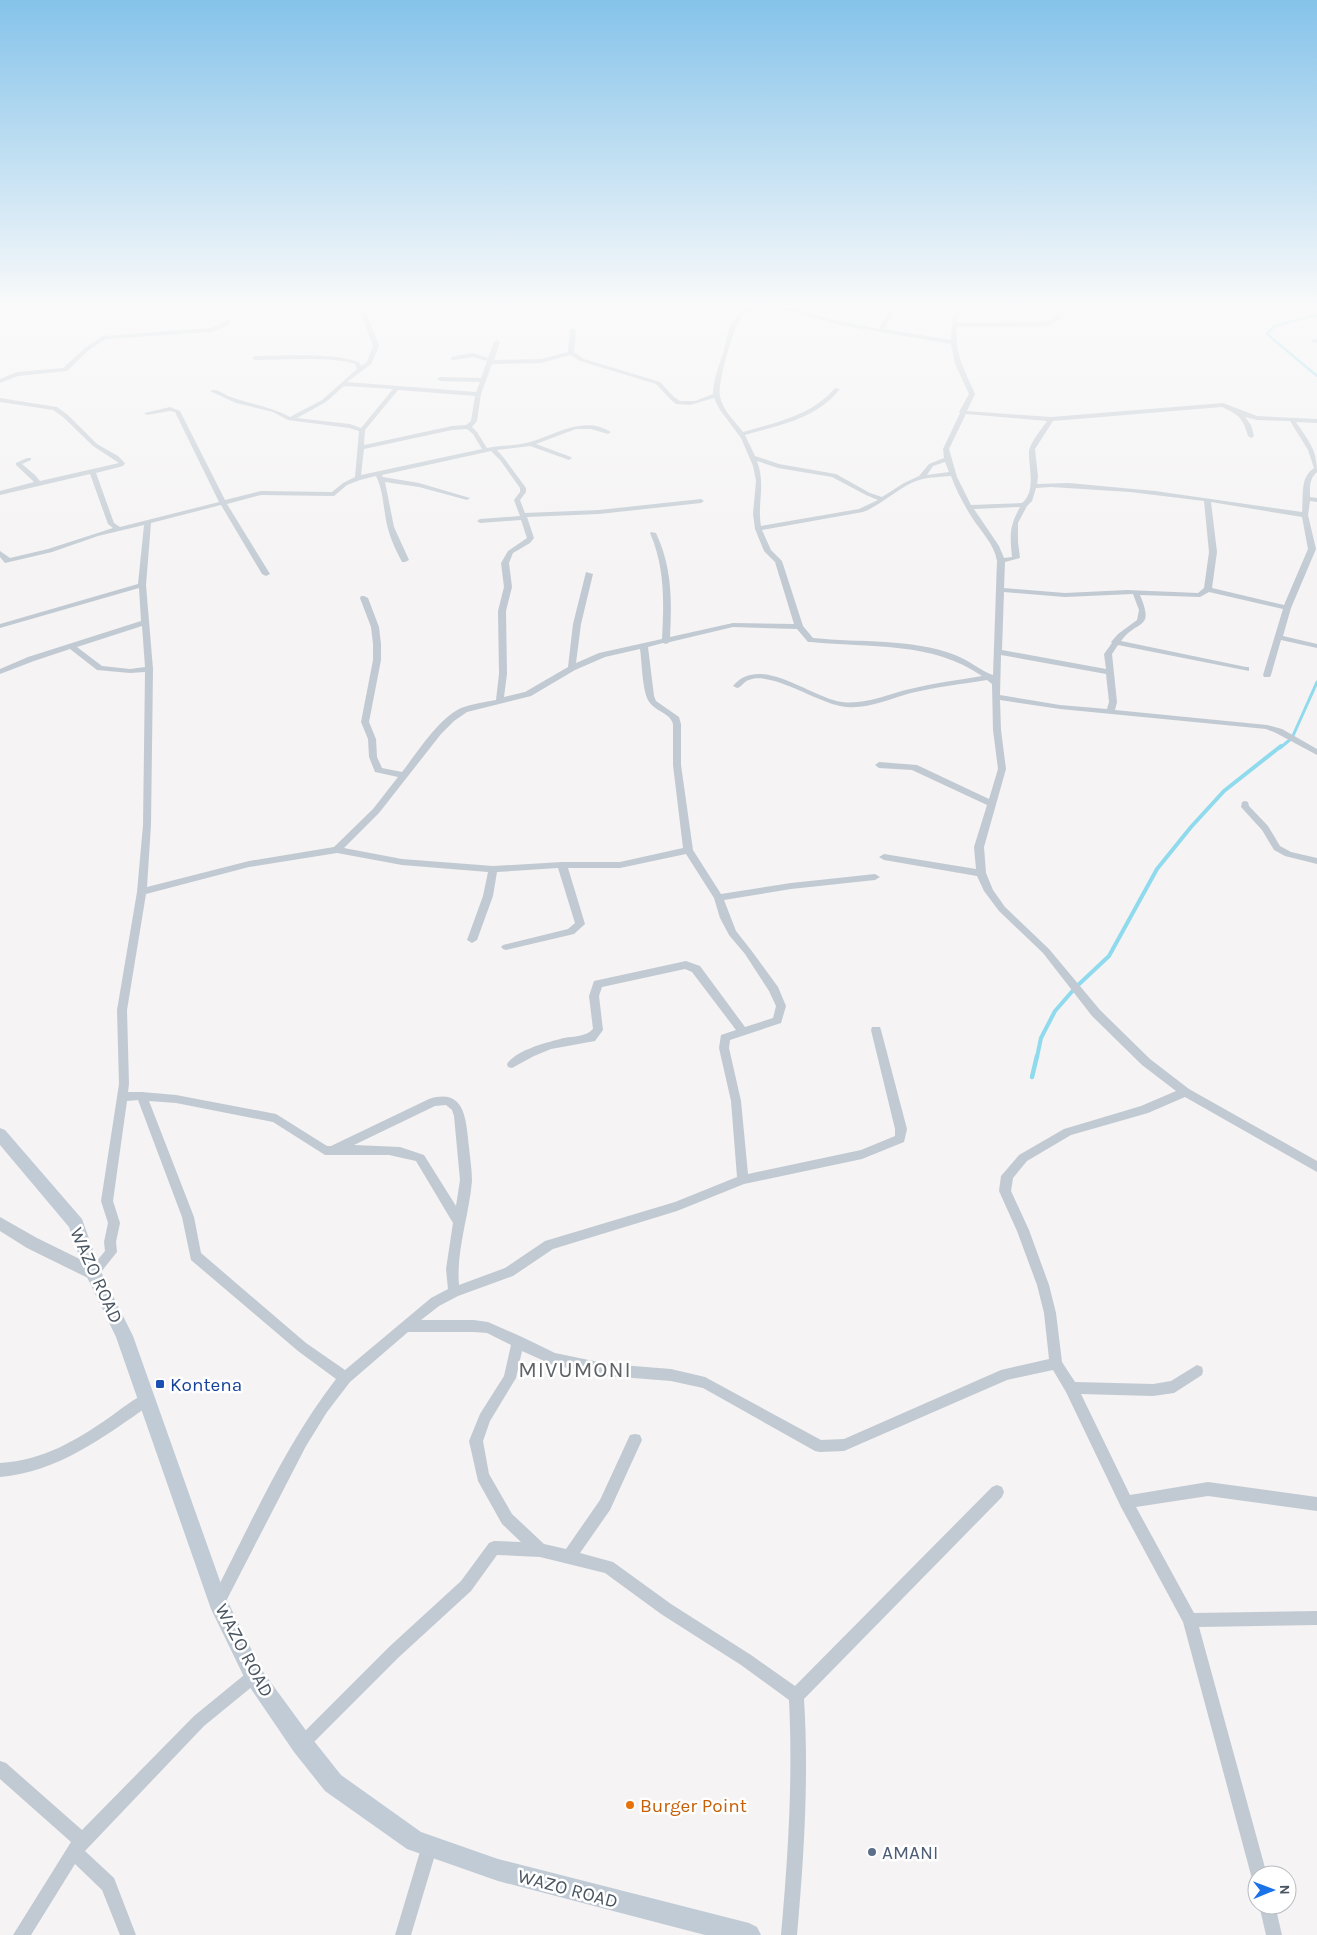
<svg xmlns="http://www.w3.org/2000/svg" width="1317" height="1935" font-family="Karla,sans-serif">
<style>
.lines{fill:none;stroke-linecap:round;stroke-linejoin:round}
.stream-far3{stroke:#90daee;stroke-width:2.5}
.stream-far2{stroke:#90daee;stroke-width:3}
.stream-far1{stroke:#90daee;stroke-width:4}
.stream{stroke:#90daee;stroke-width:4.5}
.minor{fill:#c1cad2;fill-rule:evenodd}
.tertiary{fill:#c1cad2;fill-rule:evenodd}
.secondary{fill:#c1cbd6;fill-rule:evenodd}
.transit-dot{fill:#1a4fb4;stroke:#fff;stroke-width:2}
.food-dot{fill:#e8710a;stroke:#fff;stroke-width:2}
.service-dot{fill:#5c6f8a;stroke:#fff;stroke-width:2}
.labels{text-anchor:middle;stroke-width:5;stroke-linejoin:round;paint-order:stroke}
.near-street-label{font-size:19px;fill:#4a5661;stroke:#fff}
.near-transit-label{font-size:19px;fill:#164399;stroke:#fff;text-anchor:start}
.near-food-label{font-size:19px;fill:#c56008;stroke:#fff;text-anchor:start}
.near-service-label{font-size:19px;fill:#4e5e75;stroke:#fff;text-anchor:start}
.near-quarter-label{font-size:22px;letter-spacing:1px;fill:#5f6368;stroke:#fff}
</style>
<rect width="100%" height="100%" fill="#f5f3f3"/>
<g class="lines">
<polyline class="stream-far3" points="1317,315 1274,326 1267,334 1317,376"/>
<polyline class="stream-far2" points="1280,748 1292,738 1317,682"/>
<polyline class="stream-far1" points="1037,1057 1041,1038 1055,1011 1076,987 1109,956 1157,869 1191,827 1224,791 1281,746"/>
<polyline class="stream" points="1032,1077 1037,1056"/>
<g class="minor">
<polygon points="141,306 147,306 142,311 138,311 137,310"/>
<path d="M362,306h5l1,11 11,29 -8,18 -24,18 129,10 4,-10 -40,-1 -3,-2 3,-2 41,1 6,-17 -14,-4 -20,3 -2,-1v-2l22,-4 15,5 6,-16 3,-2 3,2 -6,18 47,-1 27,-7 2,-22 3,-2 3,2 -2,22 10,7 76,23 14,15 6,4h15l18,-7c0,-15 7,-30 11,-44 3,-13 5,-29 17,-38 22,-17 69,2 93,8 15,3 30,6 45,9l8,-15 -2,-8h5l3,8 -9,15 67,11 1,-17 4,-17h5l-4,17 89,-1 20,-13 3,2 -10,9 -12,6 -90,1c-3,27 8,43 18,67l-8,17 84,6 172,-14 34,13 60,3v4l-21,-1c12,18 21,27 21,50 -8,7 -7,15 -7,25l7,1v4l-7,-1 -2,14 8,34 -25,59 -8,28 34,8v4l-36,-8 -10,35 -1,2h-6l-1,-2 20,-66 -74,-17 -9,5 -60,-2c15,36 -3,24 -19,46l125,26h3v4l-131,-26 -6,9 5,48 -2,8 152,15 15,4 35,20v6l-41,-22 -10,-4 -206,-20 -60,-9 1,30 5,39 -22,78 2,26 7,17 12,17 44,42 51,61 50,49 39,30 128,72v11l-132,-75 -37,16 -77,22 -44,26 -14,17 -2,13 18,39 20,55 7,28 6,49 13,20 78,2 18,-3 26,-16 5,2 1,4 -1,4 -28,18 -21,3 -72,-2 49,101 78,-13 109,15v14l-109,-15 -72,11 58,106 123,-2v14l-118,2 68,248h-10v7l-4,-1 -2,-6 -68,-253 -62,-115 -55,-115 -13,-22 -46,10 -163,71 -24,1 -5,-1 -112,-63 -32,-7 -63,-5 -55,-11 -31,-14 -6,27 -26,43 -7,20 6,33 23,40 32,30 22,5 34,-49 30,-65 5,-1 5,1 2,5 -32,70 -30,43 33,9 58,42 80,51 44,31 197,-199 5,-2 5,2 2,5 -2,5 -198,202c5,79 0,157 -7,236h-16c7,-78 12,-156 8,-235l-48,-35 -80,-51 -56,-41 -65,-16 -43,-2 -26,36 -72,66 -92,92 -5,3 -5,-3 -3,-5 3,-5 92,-92 72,-66 28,-38 5,-2 27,1 -19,-18 -24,-43 -9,-40 11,-27 24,-38 7,-31 -24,-12 -13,-1h-66l-58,50 -23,30 -21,34 -83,161 -5,2 -5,-2 -2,-5 2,-5c38,-74 72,-152 123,-218l-38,-28 -107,-91 -9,-43 -44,-117 -11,1 -14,100 7,22 -4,19 1,10 -20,25 -4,1 -4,-1 -2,-4 18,-22 -1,-9 4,-19 -7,-22 18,-117 -2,-74 20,-118 6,-67 2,-153 -15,1 -33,-3 -27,-21 -36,12 -34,13v-5l28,-12 113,-36 -2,-33 -139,40v-4l138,-40 6,-59 -46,11 -46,16 -47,11 -5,-6v-6l10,7 38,-9 65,-21 -5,-4 -18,-50 -90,21v-4l34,-9 -18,-17v-2l11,-5h4v2l-9,4 13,11 5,6 79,-18 -26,-17 -30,-29 -10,-7 -53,-8v-4l57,9 11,8 29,29 21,12 7,7 -2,3 -27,7 18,50 6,4 99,-25 -44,-90 -5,-1 -23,4 -3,-2 26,-6 10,4 45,89 36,-9 71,1 11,-9 12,-6 4,-46 -10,-3 -61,-8 -15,-8 -37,-9 -26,-12c6,-3 12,2 18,5 21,8 42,10 62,21l32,-17 35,-31 -2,-5c-23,-8 -74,-4 -100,-4l-3,-2 3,-2c30,0 77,-4 104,6l2,4 6,-4 6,-16 -11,-29zM769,308l24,4 47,13 111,19 4,20 14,30 -10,18 1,1 -17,36 1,9 -15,6 -10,12 -15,7 -22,14 -12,-4 -34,-19 -57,-10 -24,-8 -10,-21c35,-10 71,-16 95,-46l-5,-1c-24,28 -58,34 -92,44 -8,-11 -21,-22 -23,-36 -3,-11 14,-73 23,-81 7,-6 17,-6 26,-7zM570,355l10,6 76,23 14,15 6,5 14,1 24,-7 6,12 21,28 12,28 3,15 -3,33 2,15 9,22 11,11 19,62 -61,-1 -63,14c2,-37 2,-70 -14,-104l-5,-1 -1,1c15,35 14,68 12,106l-63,14 -23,10 5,-39 12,-50 -7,-2 -13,52 -5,43 -43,25 -21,5 3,-23 -1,-63 6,-24 -3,-24 4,-10 17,-10 4,-5 -7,-21 72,-3 102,-11 3,-2 -3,-2 -102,11 -74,3 -5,-13 6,-8v-4l-22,-30 -7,-8 33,-4 39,14 3,-2 -1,-1 -35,-13 40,-15h15l17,5 3,-2c-27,-17 -54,2 -81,10 -14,4 -29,3 -43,6l-10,-16 -5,-5 5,-6 4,-27 11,-30 49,-1zM344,386l49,3 -32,39 -11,-4 -53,-6 29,-16zM398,390l77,6 -4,25 -5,4 -14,1 -88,19 1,-15zM1222,407c17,8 21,11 26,29l3,2 3,-2 -3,-11 -6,-8 12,3 33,1 18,29 6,18c-15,10 -10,29 -12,44l-147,-21 -86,-8 -32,1 1,-8 -3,-27 18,-28zM966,414l81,7c-4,6 -17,22 -18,30 -1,15 8,40 -7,52l-51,2 -14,-28 -8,-28zM467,429l6,5 9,15 -121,26 3,-26 88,-19zM491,451l9,9 20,28v4l-6,8 6,16 -40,3 -3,2 3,2 41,-3 6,18 -19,13 -7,12 3,24 -6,24 1,63 -3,26c-11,2 -24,4 -35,8 -23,11 -44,45 -59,64l-20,-4 -5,-11 -1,-18 -7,-17 12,-62v-16l-2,-17 -11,-29 -4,-2h-3l-1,2 11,29 2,17v16l-12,62 7,17 1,18 6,15 23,5 -25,32 -39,38 -85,14 -102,26 4,-62 2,-156 -7,-84 5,-62 70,-18 41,69 4,2 4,-2 -43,-70 34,-9 73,1 13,-11 13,-5 16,-4c6,12 7,25 9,38 2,17 9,33 17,48h3l4,-2 -15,-33 -9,-45 34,5 48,13 3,-2 -51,-15 -36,-6 -1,-2zM757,461l21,7 54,9 34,18 12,5 -19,9 -98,17c-4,-24 5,-41 -4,-65zM945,462l4,10 -22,3 6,-9zM951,476c5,14 12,27 20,40 9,15 23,27 26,45l-4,114c-12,-4 -24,-15 -38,-20 -44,-17 -95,-12 -142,-17l-10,-12 -21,-65 -11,-11 -9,-20 101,-18c21,-8 38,-28 60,-33 8,-2 19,-2 28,-3zM1051,487l79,5 74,9 5,51 -5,36 -6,5 -71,-3 -62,3 -61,-5 1,-26 15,-4 -2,-16v-19l9,-17 5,-5 4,-13zM1211,502l91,15 6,32 -24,56 -72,-17 5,-36zM1020,507c-11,20 -10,28 -8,50l-8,1 -5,-12 -25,-37zM1004,592l61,5 68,-3 6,16 -2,10 -19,14 -7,8 1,1 -8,11 2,15 -104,-19zM142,626l3,41 -15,2 -28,-3 -25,-19zM733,627l64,2 11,13h3c58,6 121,-1 171,34 -24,4 -48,7 -72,13 -22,5 -45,16 -68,13 -32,-4 -82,-49 -109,-16l4,2c5,-1 7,-7 12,-8 21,-9 68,22 91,26 24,5 49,-7 71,-13 25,-6 51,-9 76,-13l5,4 1,46 5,39 -9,30 -72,-34 -38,-3 -4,3 4,3 33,2 75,35 -13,42 2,22 -92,-15 -5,3 5,3 93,16 7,15 15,20 44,42 49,63 50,49 34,26 -35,15 -77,23 -45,26 -18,21 -2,15 18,40 20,54 7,28 5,46 -48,11 -157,69 -23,1 -116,-63 -34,-8 -63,-5 -53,-11 -33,-16 -34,-15 -14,-2h-53l18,-14 19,-10 55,-20 40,-27 124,-38 67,-27 118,-25 42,-17 3,-13 -26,-99 -1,-3h-8l-1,3 24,99v7l-34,14 -113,24 -7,-73 -12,-53 1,-8 51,-17 5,-17 -8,-19 -27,-37 -15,-19 -12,-31 67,-11 84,-9 5,-3 -5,-3 -84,9 -70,11 -28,-44 -12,-85v-41l-2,-7 -23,-16 -2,-5 -6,-49 15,-4 3,1 4,-2zM640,649c2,12 2,45 10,54 7,9 20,10 23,21v41l10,83 -63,14h-58l-69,4 -91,-7 -58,-11 35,-35 62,-79 13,-13 13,-9 64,-16 44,-26 30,-13zM1001,655l105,19 3,28 -2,7 -47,-4 -60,-10zM337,853l65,12 86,7 -5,24 -16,44 5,3 5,-3 16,-44 4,-24 61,-4 17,55 -7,6 -65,16 -2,2 2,2 3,1 68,-16 11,-10 -17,-56h52l66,-14 28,44 6,20 9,17 16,19 24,37 7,15 -3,12 -28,9 -45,-61 -14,-5 -92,20 -5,15 4,33c-7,8 -19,7 -29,9 -16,4 -48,12 -57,26l1,3 4,1 22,-12 17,-7 44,-8 8,-11 -4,-34 3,-9 83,-18 7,3 44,58 -15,5 -2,13 12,53 6,76 -62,25 -130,39 -40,27 -46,17c-3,-35 10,-69 13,-104 0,-11 -2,-23 -3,-34 -3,-26 -3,-60 -40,-48l-98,47h-4l-51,-32 -100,-19 -34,-3h-14l1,-8 -2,-74 19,-116 103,-27zM149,1101l27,2 97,19 52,33h64l27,6 37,62 -7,46 2,20 -17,9 -86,72 -39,-27 -105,-90 -7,-36zM446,1105l6,5 2,6 6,64 -4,26 -32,-51 -24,-8 -46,-2 81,-39z"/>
<polygon points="228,320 231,322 230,323 220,329 211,332 106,339 90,349 67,371 18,376 0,383 0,379 17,372 63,368 86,347 103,336 211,328"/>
<polygon points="1314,339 1317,339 1317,343 1312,342 1311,341"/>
<polygon points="1245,801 1248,802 1249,806 1268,826 1280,846 1291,852 1317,858 1317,864 1285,856 1274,850 1262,830 1241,807 1242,802"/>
<path d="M146,1394l5,2 2,4 -2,4c-47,33 -93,68 -151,73v-14c44,-3 75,-22 110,-46 11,-8 23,-18 36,-23z"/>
<polygon points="254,1669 259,1671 261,1676 259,1681 204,1726 85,1851 114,1878 136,1935 120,1935 102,1890 75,1864 31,1935 13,1935 71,1842 0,1779 0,1761 6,1763 82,1830 194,1716 249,1671"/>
<polygon points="430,1837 436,1839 438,1845 411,1935 395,1935 422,1845 424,1839"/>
<polygon points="1259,1905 1275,1905 1282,1935 1266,1935"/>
</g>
<polygon class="tertiary" points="0,1217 37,1238 98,1268 101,1273 98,1278 93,1280 88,1278 27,1248 0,1231"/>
<polygon class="secondary" points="0,1128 5,1130 82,1219 101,1272 133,1336 226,1598 261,1669 310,1736 341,1775 421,1832 498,1859 749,1923 757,1927 761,1935 705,1935 498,1881 407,1849 325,1791 294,1752 247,1683 211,1609 116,1337 85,1273 69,1227 0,1145"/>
</g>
<linearGradient id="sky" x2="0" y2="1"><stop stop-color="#85c3ea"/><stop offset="0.53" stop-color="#fafafa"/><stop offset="1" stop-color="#fafafa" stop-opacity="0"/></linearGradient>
<rect width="1317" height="577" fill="url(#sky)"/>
<rect class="transit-dot" x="155" y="1379" width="10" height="10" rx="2.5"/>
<circle class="food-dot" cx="630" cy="1805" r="5"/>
<circle class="service-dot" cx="872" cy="1852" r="5"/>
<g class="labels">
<g class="near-street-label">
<text transform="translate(97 1275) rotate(66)" y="7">WAZO ROAD</text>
<text transform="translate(245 1650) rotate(62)" y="7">WAZO ROAD</text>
<text transform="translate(568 1888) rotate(15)" y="7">WAZO ROAD</text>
</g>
<g class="near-transit-label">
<text x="170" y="1391">Kontena</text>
</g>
<g class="near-food-label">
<text x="640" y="1812">Burger Point</text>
</g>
<g class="near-service-label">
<text x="882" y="1859">AMANI</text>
</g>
<g class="near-quarter-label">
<text x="575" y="1377">MIVUMONI</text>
</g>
</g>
<g transform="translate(1272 1890) rotate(89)"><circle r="24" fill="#ffffff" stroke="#b7bbc0"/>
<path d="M0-4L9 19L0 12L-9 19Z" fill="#1a73e8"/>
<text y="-8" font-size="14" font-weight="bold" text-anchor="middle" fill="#4a5661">N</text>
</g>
</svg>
